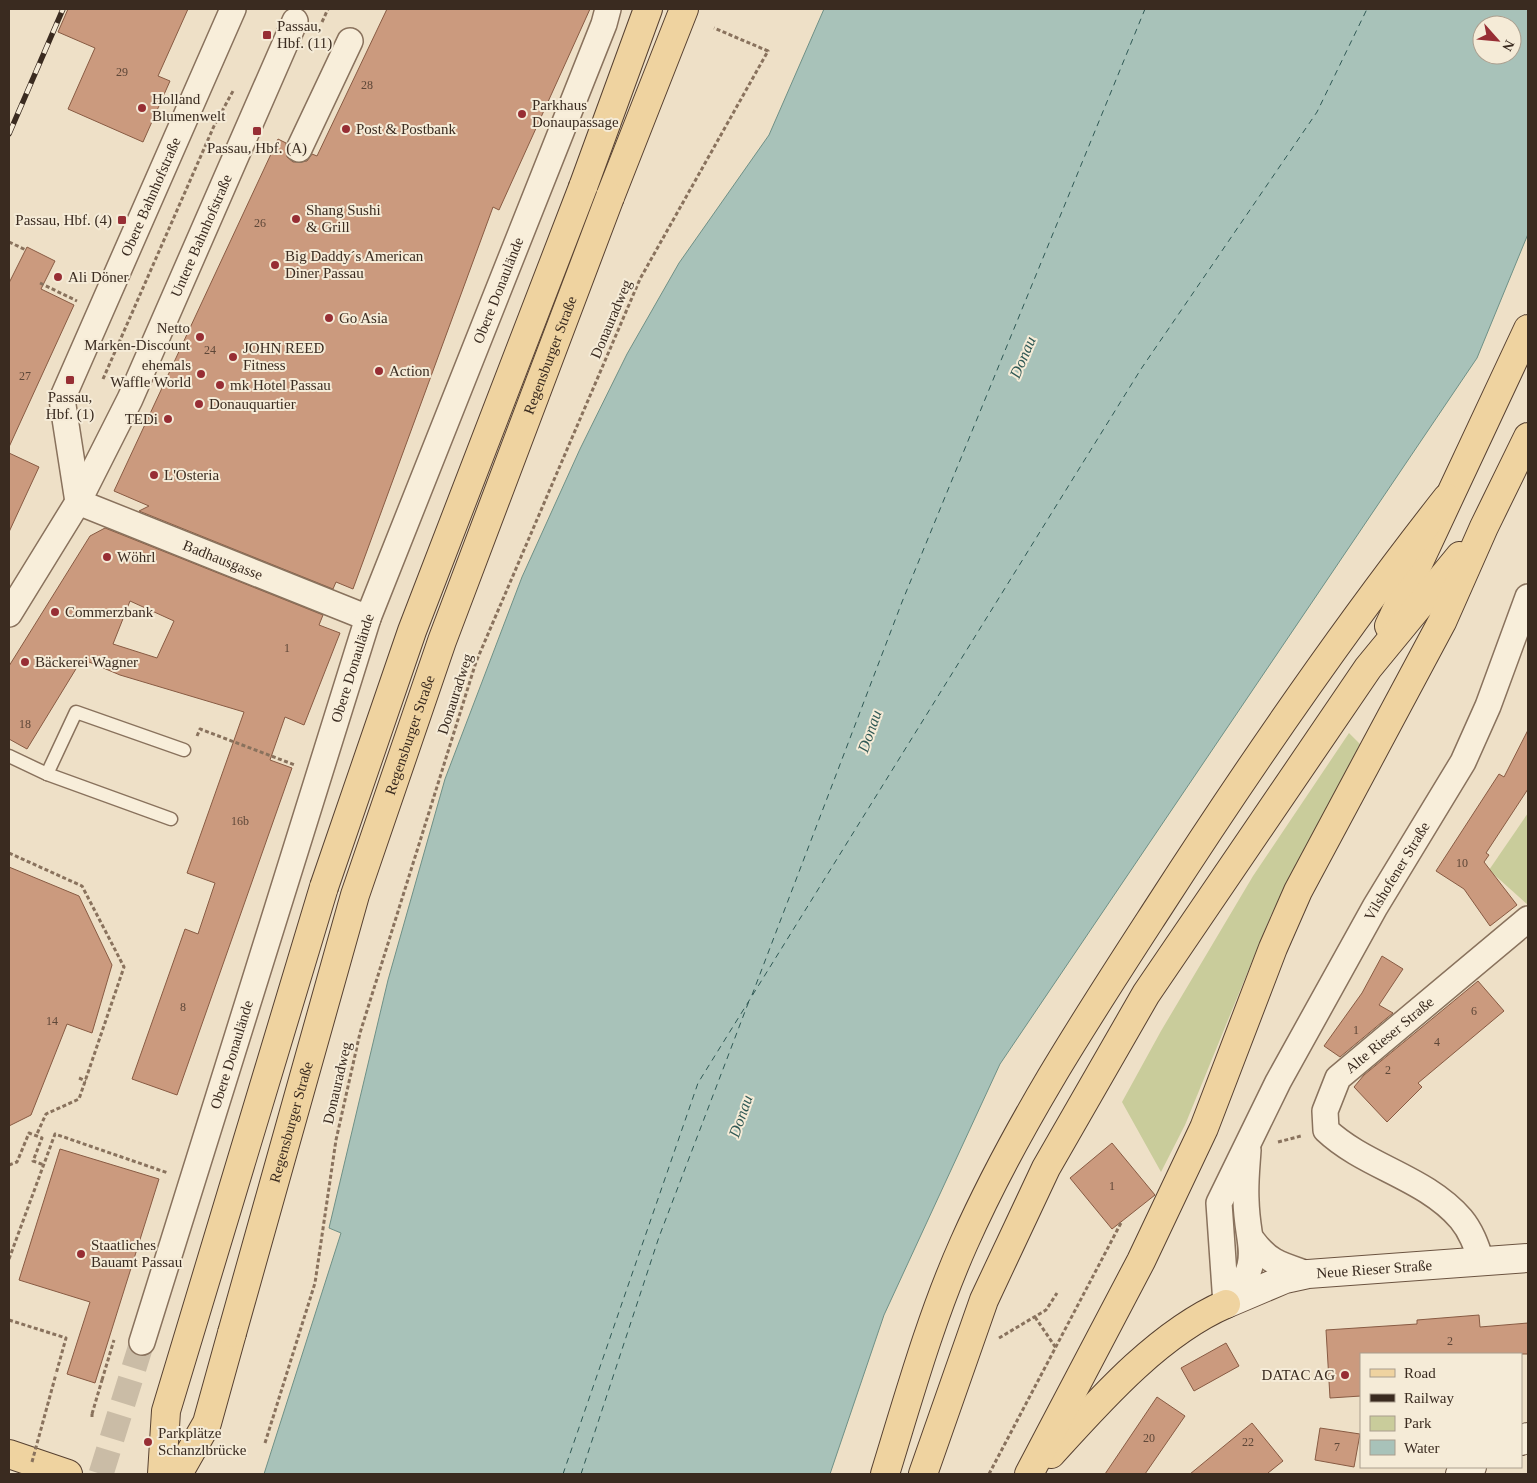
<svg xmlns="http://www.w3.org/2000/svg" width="1537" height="1483" font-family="Georgia,serif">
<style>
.green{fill:#c9cc9b}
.water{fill:#a8c2b9;stroke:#6f9086;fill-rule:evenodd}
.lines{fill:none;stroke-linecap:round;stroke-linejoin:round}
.ferry{stroke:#305955;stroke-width:1;stroke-dasharray:6 5;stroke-linecap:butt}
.building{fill:#cb9a7e;stroke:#885b43;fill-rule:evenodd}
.street-tunnel{stroke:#cabca6;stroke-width:25;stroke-dasharray:25 12;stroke-linecap:butt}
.lane-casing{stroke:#89725d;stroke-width:15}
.street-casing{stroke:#89725d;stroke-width:28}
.secondary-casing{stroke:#6b5340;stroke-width:30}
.primary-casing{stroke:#574131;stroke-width:30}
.path{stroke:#89725d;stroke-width:3;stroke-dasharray:4 2.5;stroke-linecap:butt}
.lane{stroke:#f8eeda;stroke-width:12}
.street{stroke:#f8eeda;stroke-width:25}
.secondary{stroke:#f8eeda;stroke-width:28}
.primary{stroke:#efd3a0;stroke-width:28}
.rail-casing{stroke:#3a2b20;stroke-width:5.5}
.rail{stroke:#f5ebd7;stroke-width:4;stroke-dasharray:11;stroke-linecap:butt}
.primary-bridge-casing{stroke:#574131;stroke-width:30;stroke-linecap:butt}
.path-bridge{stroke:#89725d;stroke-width:3;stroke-dasharray:4 2.5;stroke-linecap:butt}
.primary-bridge{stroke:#efd3a0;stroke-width:28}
.poi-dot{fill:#972e34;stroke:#f5ebd7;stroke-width:2}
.labels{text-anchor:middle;stroke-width:4;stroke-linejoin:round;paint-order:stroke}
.number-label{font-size:12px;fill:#5e4738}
.poi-label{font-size:15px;fill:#3a2b20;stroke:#f5ebd7;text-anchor:start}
.street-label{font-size:15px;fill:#3a2b20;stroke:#f5ebd7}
.water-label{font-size:16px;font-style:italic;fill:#305955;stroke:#f5ebd7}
</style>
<rect width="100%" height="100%" fill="#eee0c7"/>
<g class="green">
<polygon points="1349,733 1360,744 1271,915 1185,1125 1161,1172 1122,1102 1161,1031 1253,876"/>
<polygon points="1528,813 1528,905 1489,870"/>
</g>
<path class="water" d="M824,9h704v225l-51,124 -477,706 -116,251 -54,159h-566l77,-241 -12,-5 59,-248 57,-201 77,-202 58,-128 47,-95 52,-91 90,-128zM1482,25h30v30h-30z"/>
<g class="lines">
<g class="ferry">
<polyline points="752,995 902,602 1145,9"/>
<polyline points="563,1474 698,1083 1141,369 1317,112 1367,9"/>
<polyline points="581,1474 659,1237 749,1001"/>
</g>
</g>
<g class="building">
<polygon points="68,9 188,9 158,76 170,81 143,142 68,109 95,48 58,32"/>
<polygon points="387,9 590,9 499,210 493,207 353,589 336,582 333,589 139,511 149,506 114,491 278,139 286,143 287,157 293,162 307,161 312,154 317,156"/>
<polygon points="27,247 55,261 41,289 74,305 9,447 9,283"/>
<polygon points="9,453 39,467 9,532"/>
<path d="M105,528l218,87 -4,10 21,8 -36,92 -19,-8 -15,43 22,8 -115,327 -45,-16 53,-150 13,5 17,-51 -28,-10 57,-161 -124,-37 -38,-16 -55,90 -18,-10v-73l81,-130zM130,601l44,20 -17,37 -44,-14z"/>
<polygon points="1528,730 1528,789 1486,853 1489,855 1484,862 1517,905 1490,926 1464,889 1436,871 1499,774 1504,777"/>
<polygon points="9,867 79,896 112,965 92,1033 67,1024 31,1115 9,1126"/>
<polygon points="1382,956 1403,969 1379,1005 1393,1013 1340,1057 1324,1046 1362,993"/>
<polygon points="1478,981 1504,1011 1418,1083 1422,1087 1387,1122 1354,1087 1364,1075"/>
<polygon points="1112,1143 1155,1195 1112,1229 1070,1178"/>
<polygon points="60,1149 159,1179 95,1383 67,1374 90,1302 19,1280"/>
<polygon points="1479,1315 1480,1327 1528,1323 1528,1354 1361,1354 1361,1396 1330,1398 1326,1330 1417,1324 1417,1320"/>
<polygon points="1226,1343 1239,1366 1194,1391 1181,1368"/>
<polygon points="1157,1397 1185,1416 1145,1474 1105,1474"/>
<polygon points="1252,1423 1283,1461 1268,1473 1271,1474 1190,1474"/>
<polygon points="1320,1428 1360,1434 1354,1467 1315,1460"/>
</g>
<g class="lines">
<polyline class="street-tunnel" points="101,1474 142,1342"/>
<g class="lane-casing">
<g id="lane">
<polyline points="9,756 47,774 171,819"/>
<polyline points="47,774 76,712 184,750"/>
</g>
</g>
<g class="street-casing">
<g id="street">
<polyline points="299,149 350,41"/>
<path id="s1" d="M78,502l-16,-103 171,-390"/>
<path id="s2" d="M78,502l290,116"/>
<path id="s3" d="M9,614l69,-112 52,-103 165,-378"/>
<path d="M1252,1240c17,23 29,25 56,34"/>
<path id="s4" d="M1481,1260c-5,-15 -10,-29 -20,-41 -36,-42 -96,-52 -135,-89l-1,-19 13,-33 190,-159"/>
<path id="s5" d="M1226,1304l-7,-101 59,-121 97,-175 88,-145 25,-56 40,-109"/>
<path d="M1226,1304c40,-43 21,-55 20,-104 -1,-17 1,-34 2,-50"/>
<path id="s6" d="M142,1342l226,-724 236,-594 4,-15"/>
</g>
</g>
<g class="secondary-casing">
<g id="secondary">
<path id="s7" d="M1226,1304l59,-25 23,-5 220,-16"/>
<polyline points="1521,1441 1528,1437"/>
<polyline points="1460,1474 1472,1467"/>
</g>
</g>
<g class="primary-casing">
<g id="primary">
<polyline points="583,187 648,9"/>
<polyline points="610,197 684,9"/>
<polyline points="1389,626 1528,329"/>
<polyline points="9,1454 68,1474"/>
<path d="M1051,1454c49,-54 108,-121 175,-150"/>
<polyline points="162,1474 166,1411 324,887"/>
<polyline points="178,1474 207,1423 232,1333"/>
<path d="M885,1474c24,-78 46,-157 79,-231 53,-119 124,-227 194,-335 91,-141 185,-278 289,-410"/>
<polyline points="923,1474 984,1300 1046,1168 1146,994 1368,668 1460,556"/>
<polyline points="1029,1474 1141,1261 1204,1128 1273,948 1298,891 1442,622 1484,527 1528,437"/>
</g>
</g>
<g class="path">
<polyline points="322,22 328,9"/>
<polyline points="9,242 26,250"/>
<polyline points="40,283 77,301"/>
<polyline points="103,379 214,126 233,91"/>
<polyline points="197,736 200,729 295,765"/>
<polyline points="9,853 82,886 124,967 79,1099 46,1114 36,1136"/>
<polyline points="79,1078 86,1081"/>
<polyline points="1278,1142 1301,1136"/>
<polyline points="9,1165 17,1162 29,1133 42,1138 33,1161 44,1165"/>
<polyline points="9,1259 55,1134 168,1173"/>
<polyline points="1035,1317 1056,1348"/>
<polyline points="9,1320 66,1338 56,1374"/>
<polyline points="999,1338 1046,1310 1057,1293"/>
<polyline points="102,1380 114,1340"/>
<polyline points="92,1417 92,1414"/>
<polyline points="265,1443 315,1283 336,1140 360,1033 476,662 640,279 768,51 714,28"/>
<polyline points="989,1474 1122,1221"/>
</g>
<use href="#lane" class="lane"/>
<use href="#street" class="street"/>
<use href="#secondary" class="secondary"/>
<use href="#primary" class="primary"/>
<g class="rail-casing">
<polyline id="rail" points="9,134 63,9"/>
</g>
<use href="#rail" class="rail"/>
<g class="primary-bridge-casing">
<g id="primary-bridge">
<polyline points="324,887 412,631 583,187"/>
<path id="s8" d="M232,1333l123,-438 87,-254 168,-444"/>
</g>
</g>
<g class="path-bridge">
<polyline points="92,1414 102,1380"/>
<polyline points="32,1462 56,1374"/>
</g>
<use href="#primary-bridge" class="primary-bridge"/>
</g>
<g class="poi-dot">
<rect x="262" y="30" width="10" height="10" rx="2.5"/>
<circle cx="142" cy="108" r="5"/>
<circle cx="522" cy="114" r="5"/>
<circle cx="346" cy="129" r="5"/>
<rect x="252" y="126" width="10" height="10" rx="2.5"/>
<circle cx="296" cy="219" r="5"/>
<rect x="117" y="215" width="10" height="10" rx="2.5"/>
<circle cx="275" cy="265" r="5"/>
<circle cx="58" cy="277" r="5"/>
<circle cx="329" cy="318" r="5"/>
<circle cx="200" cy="337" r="5"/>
<circle cx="233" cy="357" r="5"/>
<circle cx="379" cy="371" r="5"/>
<circle cx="201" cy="374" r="5"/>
<rect x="65" y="375" width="10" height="10" rx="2.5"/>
<circle cx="220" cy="385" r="5"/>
<circle cx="199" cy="404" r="5"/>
<circle cx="168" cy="419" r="5"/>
<circle cx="154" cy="475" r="5"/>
<circle cx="107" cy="557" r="5"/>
<circle cx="55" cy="612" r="5"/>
<circle cx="25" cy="662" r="5"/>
<circle cx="81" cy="1254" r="5"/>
<circle cx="1345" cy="1375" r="5"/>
<circle cx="148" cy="1442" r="5"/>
</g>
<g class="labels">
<g class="number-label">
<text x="122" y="76">29</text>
<text x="367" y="89">28</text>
<text x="260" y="227">26</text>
<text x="210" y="354">24</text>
<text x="25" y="380">27</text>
<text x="287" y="652">1</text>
<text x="25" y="728">18</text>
<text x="240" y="825">16b</text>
<text x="1462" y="867">10</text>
<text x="183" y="1011">8</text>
<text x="1474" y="1015">6</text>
<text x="52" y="1025">14</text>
<text x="1356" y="1034">1</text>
<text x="1437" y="1046">4</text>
<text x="1388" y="1074">2</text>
<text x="1112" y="1190">1</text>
<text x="1450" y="1345">2</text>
<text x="1149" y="1442">20</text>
<text x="1248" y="1446">22</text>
<text x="1337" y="1451">7</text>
</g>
<g class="poi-label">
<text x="277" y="31">Passau,<tspan x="277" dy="17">Hbf. (11)</tspan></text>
<text x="152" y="104">Holland<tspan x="152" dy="17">Blumenwelt</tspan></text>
<text x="532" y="110">Parkhaus<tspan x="532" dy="17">Donaupassage</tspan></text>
<text x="356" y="134">Post &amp; Postbank</text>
<text x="257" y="153" text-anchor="middle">Passau, Hbf. (A)</text>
<text x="306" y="215">Shang Sushi<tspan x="306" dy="17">&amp; Grill</tspan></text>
<text x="112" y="225" text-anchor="end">Passau, Hbf. (4)</text>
<text x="285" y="261">Big Daddy´s American<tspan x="285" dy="17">Diner Passau</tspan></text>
<text x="68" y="282">Ali Döner</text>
<text x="339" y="323">Go Asia</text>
<text x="190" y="333" text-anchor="end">Netto<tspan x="190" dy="17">Marken-Discount</tspan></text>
<text x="243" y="353">JOHN REED<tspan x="243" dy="17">Fitness</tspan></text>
<text x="191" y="370" text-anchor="end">ehemals<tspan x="191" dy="17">Waffle World</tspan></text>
<text x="389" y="376">Action</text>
<text x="230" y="390">mk Hotel Passau</text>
<text x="70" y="402" text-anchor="middle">Passau,<tspan x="70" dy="17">Hbf. (1)</tspan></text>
<text x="209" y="409">Donauquartier</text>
<text x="158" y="424" text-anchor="end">TEDi</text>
<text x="164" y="480">L'Osteria</text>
<text x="117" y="562">Wöhrl</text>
<text x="65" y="617">Commerzbank</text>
<text x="35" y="667">Bäckerei Wagner</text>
<text x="91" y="1250">Staatliches<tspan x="91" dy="17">Bauamt Passau</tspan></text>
<text x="1335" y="1380" text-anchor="end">DATAC AG</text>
<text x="158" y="1438">Parkplätze<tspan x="158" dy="17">Schanzlbrücke</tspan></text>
</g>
<g class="street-label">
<text dy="5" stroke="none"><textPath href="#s1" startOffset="325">Obere Bahnhofstraße</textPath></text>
<text dy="5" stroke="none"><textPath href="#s3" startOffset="425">Untere Bahnhofstraße</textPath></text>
<text dy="5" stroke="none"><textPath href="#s6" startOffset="1111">Obere Donaulände</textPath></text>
<text transform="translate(611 319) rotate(-67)" y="5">Donauradweg</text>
<text dy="5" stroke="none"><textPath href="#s8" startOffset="1029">Regensburger Straße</textPath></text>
<text dy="5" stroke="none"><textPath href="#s2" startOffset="156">Badhausgasse</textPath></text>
<text dy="5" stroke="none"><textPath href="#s6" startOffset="706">Obere Donaulände</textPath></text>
<text transform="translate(455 694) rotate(-72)" y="5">Donauradweg</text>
<text dy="5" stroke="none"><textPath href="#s8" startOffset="624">Regensburger Straße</textPath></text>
<text dy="5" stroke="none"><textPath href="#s5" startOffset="478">Vilshofener Straße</textPath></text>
<text dy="5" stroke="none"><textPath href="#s4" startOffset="330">Alte Rieser Straße</textPath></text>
<text dy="5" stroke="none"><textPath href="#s6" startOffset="301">Obere Donaulände</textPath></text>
<text transform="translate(337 1083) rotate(-77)" y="5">Donauradweg</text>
<text dy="5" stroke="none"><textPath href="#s8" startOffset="219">Regensburger Straße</textPath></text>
<text dy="5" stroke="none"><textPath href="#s7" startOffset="154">Neue Rieser Straße</textPath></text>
</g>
<g class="water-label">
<text transform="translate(1022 357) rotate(-67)" y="6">Donau</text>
<text transform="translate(869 731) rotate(-71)" y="6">Donau</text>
<text transform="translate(740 1116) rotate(-71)" y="6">Donau</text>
</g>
</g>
<rect width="1537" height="1483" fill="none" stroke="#3a2b20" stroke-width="20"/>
<rect x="1360" y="1353" width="162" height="115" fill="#f5ebd7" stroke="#aa9e8e"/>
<rect x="1370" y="1369" width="25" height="8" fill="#efd3a0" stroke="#aa9e8e"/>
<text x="1404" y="1378" font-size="15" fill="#3a2b20">Road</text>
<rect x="1370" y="1394" width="25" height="8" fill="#3a2b20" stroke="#aa9e8e"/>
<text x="1404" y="1403" font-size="15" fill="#3a2b20">Railway</text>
<rect x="1370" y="1416" width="25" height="15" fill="#c9cc9b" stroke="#aa9e8e"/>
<text x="1404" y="1428" font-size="15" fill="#3a2b20">Park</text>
<rect x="1370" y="1440" width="25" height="15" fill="#a8c2b9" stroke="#aa9e8e"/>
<text x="1404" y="1453" font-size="15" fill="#3a2b20">Water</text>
<g transform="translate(1497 40) rotate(117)"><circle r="24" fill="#f5ebd7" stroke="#aa9e8e"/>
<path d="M0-4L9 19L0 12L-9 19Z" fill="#972e34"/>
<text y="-8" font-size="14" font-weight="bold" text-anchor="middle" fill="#3a2b20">N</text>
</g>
</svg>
